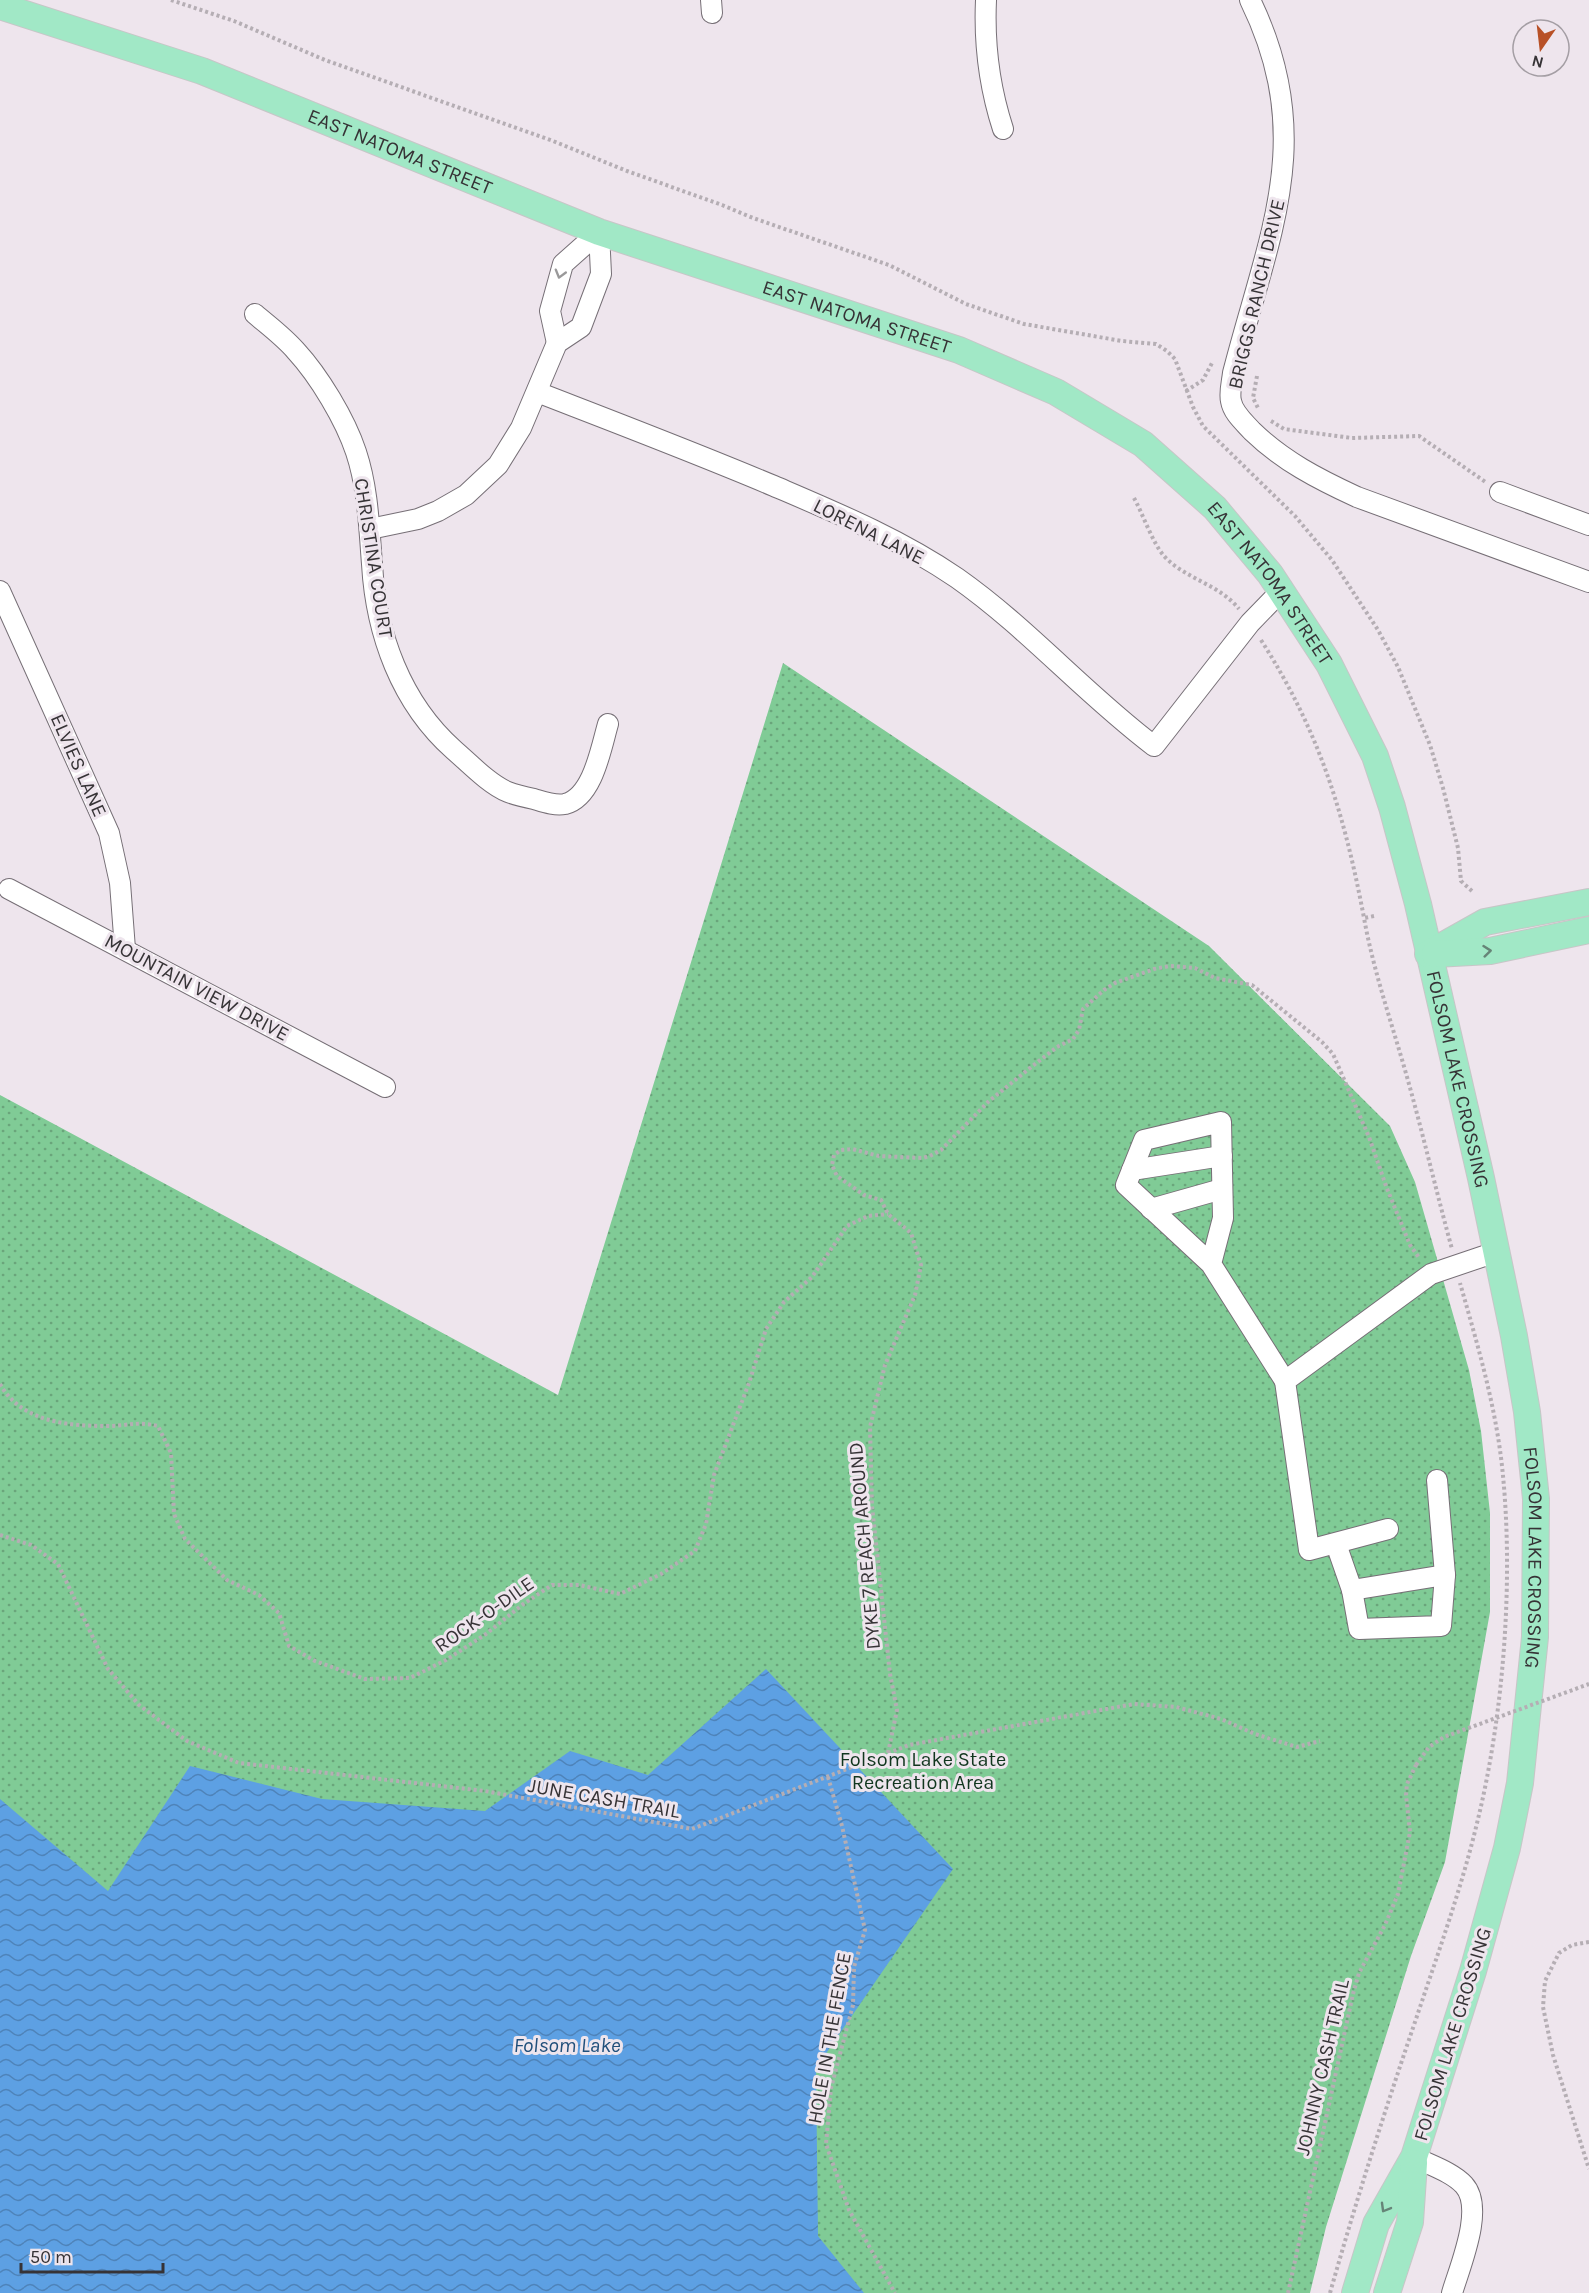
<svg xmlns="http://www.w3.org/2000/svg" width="1589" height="2293" font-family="Karla,sans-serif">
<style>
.grass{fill:url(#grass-dots)}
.water{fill:url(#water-waves)}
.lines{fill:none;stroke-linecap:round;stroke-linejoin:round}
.minor-casing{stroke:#766f76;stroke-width:22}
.major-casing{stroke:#c7c6c7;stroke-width:28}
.path{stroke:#b5aeb4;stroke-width:4;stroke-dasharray:3 3;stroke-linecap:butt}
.minor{stroke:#fff;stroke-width:20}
.major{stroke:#a1e8c6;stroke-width:26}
.path-bridge{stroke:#b5aeb4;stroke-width:4;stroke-dasharray:3 3;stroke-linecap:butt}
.oneway{stroke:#9a999a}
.oneway2{stroke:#668477}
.labels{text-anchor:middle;stroke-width:6;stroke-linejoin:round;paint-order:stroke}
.street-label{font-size:20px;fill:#363336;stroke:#eee5ed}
.park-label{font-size:20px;fill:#11361e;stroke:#eee5ed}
.water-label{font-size:21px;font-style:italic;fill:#204f7b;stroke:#eee5ed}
</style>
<defs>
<pattern id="grass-dots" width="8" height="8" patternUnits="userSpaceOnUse" patternTransform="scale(1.5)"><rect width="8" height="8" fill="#80cb96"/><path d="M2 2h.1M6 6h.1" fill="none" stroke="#6aa57b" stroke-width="1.8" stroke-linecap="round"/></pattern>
<pattern id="water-waves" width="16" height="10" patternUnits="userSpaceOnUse" patternTransform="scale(1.5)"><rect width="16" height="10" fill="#5da0e3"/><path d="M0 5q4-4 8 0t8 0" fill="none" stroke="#4e83b9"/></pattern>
</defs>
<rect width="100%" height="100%" fill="#eee5ed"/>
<polygon class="grass" points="783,663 1209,946 1390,1126 1415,1182 1469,1370 1481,1431 1490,1513 1490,1612 1445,1862 1411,1956 1326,2227 1310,2293 0,2293 0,1095 558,1395"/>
<polygon class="water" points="766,1669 953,1869 816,2068 818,2236 864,2293 0,2293 0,1799 108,1891 190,1766 322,1799 485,1811 570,1751 648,1775"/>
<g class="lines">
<g class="minor-casing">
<g id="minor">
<polyline points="711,0 712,13"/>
<path d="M986,0c-2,44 3,86 17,129"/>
<path d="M1250,0c68,139 18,236 -17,373 -1,9 -4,20 -2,28 2,12 13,21 21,30 31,30 66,48 105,66l232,85"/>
<path d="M255,314c14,12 29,23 41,37 23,25 49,68 60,101 12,36 13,74 16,112 4,70 29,139 82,186 15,13 36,35 54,42 8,3 17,5 26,7 10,3 21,7 31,5 28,-7 36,-56 43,-80"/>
<polyline points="557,343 550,311 563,264 599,232"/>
<path d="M537,392c80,31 159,61 237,94 63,27 126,53 183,92 71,50 128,116 197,168l96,-123 31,-32"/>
<polyline points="1500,492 1589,525"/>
<polyline points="370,529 418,519 438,511 466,495 498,465 521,428 557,343 581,327 601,274 599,232"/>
<polyline points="0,591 109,833 120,883 125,949"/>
<polyline points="9,889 385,1087"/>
<polyline points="1132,1170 1222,1156"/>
<polyline points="1151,1209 1222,1189"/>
<polyline points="1211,1264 1223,1218 1221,1122 1144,1140 1126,1185 1211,1264 1285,1381"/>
<polyline points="1388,1529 1309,1550 1285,1381 1431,1274 1496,1252"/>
<polyline points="1336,1544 1352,1590 1445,1575 1437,1480"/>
<polyline points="1352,1590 1359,1629 1441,1626 1445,1575"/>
<path d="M1414,2157c16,8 38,15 50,28 21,23 -4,81 -12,108"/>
</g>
</g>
<g class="major-casing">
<g id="major">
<path id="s1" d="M0,6l202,65 397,161 360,118 97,42 87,52 72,64 55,66 59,90 46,92 17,51 26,97 63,274 33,158 13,76 9,87 -1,138 -15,146 -13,65 -34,123 -59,186 -38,67 -21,69"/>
<polyline points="1428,954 1485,922 1589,902"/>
<polyline points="1435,954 1490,951 1589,930"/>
<polyline points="1387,2293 1410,2222 1414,2163"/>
</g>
</g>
<g class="path">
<polyline points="171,0 234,21 325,60 553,141 627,171 722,205 753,218 889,265 966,304 1024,324 1122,341 1156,344 1167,351 1175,359 1193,407 1203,426 1295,516 1332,560 1378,630 1398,667 1430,745 1443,788 1458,848 1461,881 1472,891"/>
<polyline points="1257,376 1253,398 1258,408"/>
<polyline points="1186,391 1203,380 1212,363"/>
<polyline points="1271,421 1284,429 1352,438 1419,436 1487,483"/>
<path d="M1134,498c9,16 18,44 30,58 21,23 55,28 75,53"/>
<path d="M1261,640c58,91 83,172 103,278"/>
<path d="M1374,916l-10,2c9,50 25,97 39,145 18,62 32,124 49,186"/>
<path d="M0,1384c21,38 68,42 107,42 20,0 30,-5 51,0l13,27 3,61 11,25 42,41 32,15 20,18 10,33 26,15 50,18 45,-1 36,-18 40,-26 36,-29 30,-20h27l41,9 41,-20 34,-23 11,-27 8,-49 35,-92 17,-54 18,-27 28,-25 35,-51 21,-10 20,-2"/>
<polyline points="0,1535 31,1545 58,1564 108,1669 139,1705 187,1741 239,1763 485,1791 692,1829 909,1745 1134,1704 1176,1707 1221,1719 1255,1734 1297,1747 1320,1741"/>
<polyline points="888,1753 897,1710 890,1674 872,1506 870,1427 885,1365 915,1295 921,1265 911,1233 888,1214 881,1200 864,1195 837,1176 832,1165 834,1155 841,1150 852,1149 879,1156 922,1158 930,1156 941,1150 988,1102 1030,1068 1057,1047 1073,1039 1079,1030 1083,1009 1104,990 1115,983 1154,969 1170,966 1195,968 1215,978 1252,985 1322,1042 1333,1054 1369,1137 1386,1186 1410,1245 1420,1259"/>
<polyline points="828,1777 842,1826 865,1930 854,1967 853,2005 831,2088 826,2144 849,2210 895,2293"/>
<polyline points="1589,1942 1572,1945 1559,1953 1545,1981 1543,2007 1553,2055 1589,2169"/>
<polyline points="1288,2293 1353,1994 1359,1973 1385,1925 1398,1894 1410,1832 1406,1795 1407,1784 1416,1765"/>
<path d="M1330,2293c26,-92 55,-183 86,-274 22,-66 46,-132 62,-200 26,-107 36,-243 24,-353 -7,-63 -25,-123 -42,-183"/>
</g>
<use href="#minor" class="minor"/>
<use href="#major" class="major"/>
<polyline class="path-bridge" points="1416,1765 1429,1747 1444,1737 1589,1684"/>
</g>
<defs><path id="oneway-chevron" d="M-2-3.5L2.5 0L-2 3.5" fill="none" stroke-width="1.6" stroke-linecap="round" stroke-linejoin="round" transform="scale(1.5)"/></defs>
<use class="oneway" href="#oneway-chevron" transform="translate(560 274) rotate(106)"/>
<g class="oneway2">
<use href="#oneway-chevron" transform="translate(1487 951) rotate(-6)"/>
<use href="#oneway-chevron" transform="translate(1385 2208) rotate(120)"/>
</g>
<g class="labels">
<g class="street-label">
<text dy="7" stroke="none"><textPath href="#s1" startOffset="426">EAST NATOMA STREET</textPath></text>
<text transform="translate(1256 294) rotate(-77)" y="7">BRIGGS RANCH DRIVE</text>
<text dy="7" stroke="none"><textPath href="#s1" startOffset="912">EAST NATOMA STREET</textPath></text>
<text transform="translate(869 531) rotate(27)" y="7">LORENA LANE</text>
<text transform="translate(374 558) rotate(81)" y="7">CHRISTINA COURT</text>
<text dy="7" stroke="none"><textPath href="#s1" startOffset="1416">EAST NATOMA STREET</textPath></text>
<text transform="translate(79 765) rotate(66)" y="7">ELVIES LANE</text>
<text transform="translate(197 987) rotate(28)" y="7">MOUNTAIN VIEW DRIVE</text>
<text dy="7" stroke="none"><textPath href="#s1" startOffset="1953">FOLSOM LAKE CROSSING</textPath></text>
<text transform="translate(864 1546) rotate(-95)" y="7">DYKE 7 REACH AROUND</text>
<text dy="7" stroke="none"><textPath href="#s1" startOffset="2439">FOLSOM LAKE CROSSING</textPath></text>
<text transform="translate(484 1614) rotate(-35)" y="7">ROCK-O-DILE</text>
<text transform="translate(604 1798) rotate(10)" y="7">JUNE CASH TRAIL</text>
<text transform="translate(1452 2034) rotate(-73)" y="7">FOLSOM LAKE CROSSING</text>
<text transform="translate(829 2038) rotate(-80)" y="7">HOLE IN THE FENCE</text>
<text transform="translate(1322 2067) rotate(-77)" y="7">JOHNNY CASH TRAIL</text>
</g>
<g class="park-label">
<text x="923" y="1766">Folsom Lake State<tspan x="923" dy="23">Recreation Area</tspan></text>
</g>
<g class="water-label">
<text x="567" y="2052">Folsom Lake</text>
</g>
</g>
<g transform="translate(1541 48) rotate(194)"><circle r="28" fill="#eee5ed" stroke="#a49ea4" stroke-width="1.5"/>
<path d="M0-4.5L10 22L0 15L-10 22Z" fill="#b85127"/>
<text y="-9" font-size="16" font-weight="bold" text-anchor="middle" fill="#363336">N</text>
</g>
<path d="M21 2263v9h142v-9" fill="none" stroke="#363336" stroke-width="3"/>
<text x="30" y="2263" font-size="18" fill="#363336" stroke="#eee5ed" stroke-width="4.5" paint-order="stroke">50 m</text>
</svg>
